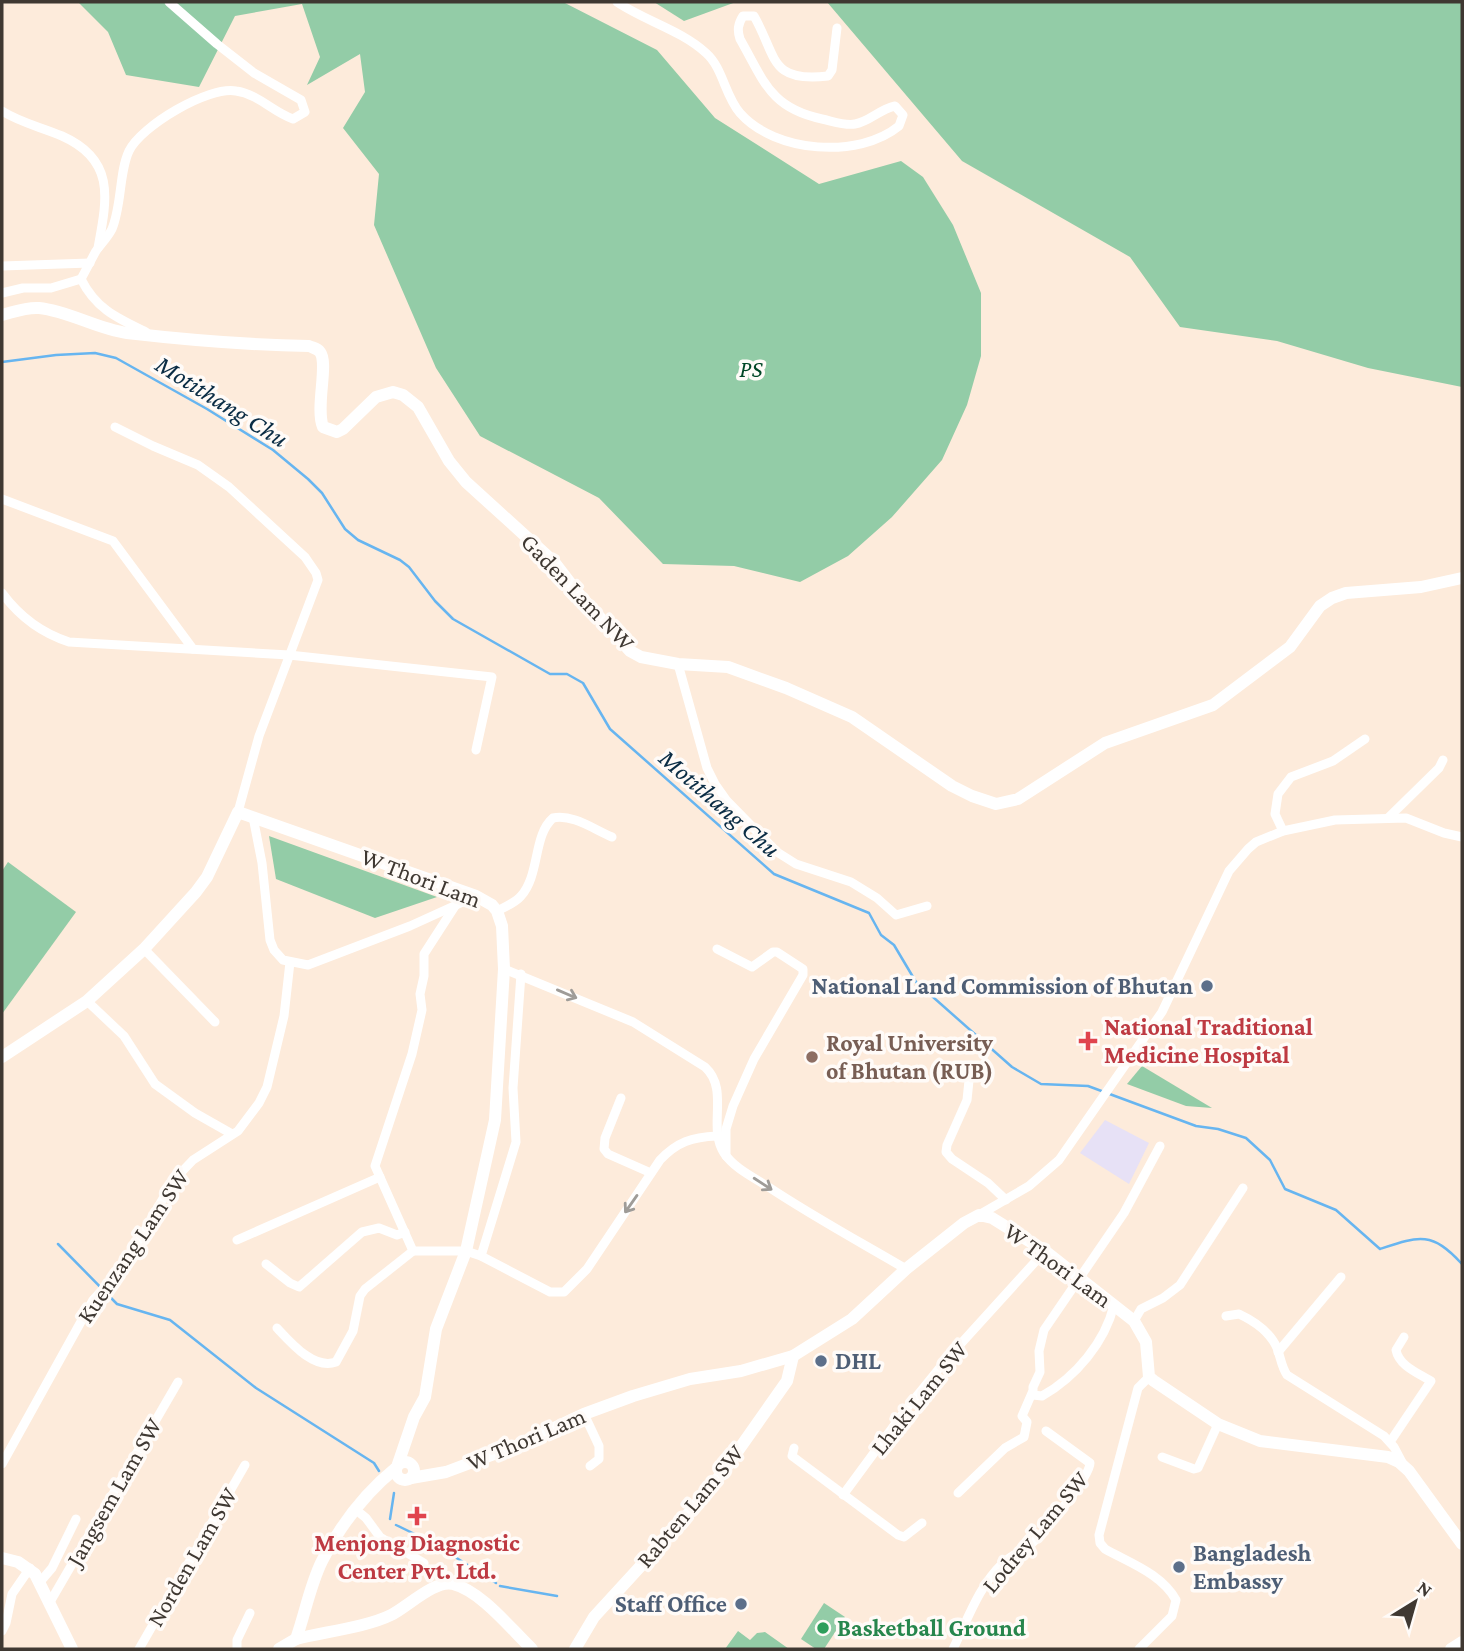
<svg xmlns="http://www.w3.org/2000/svg" width="1464" height="1651" font-family="'Crimson Pro',serif">
<style>
.commercial{fill:#e7e1f6}
.green{fill:#93cca7}
.lines{fill:none;stroke-linecap:round;stroke-linejoin:round}
.stream{stroke:#67b5f0;stroke-width:2.5}
.street{stroke:#fff;stroke-width:9}
.secondary{stroke:#fff;stroke-width:12}
.oneway{stroke:#9f9c98}
.service-dot{fill:#5c6f8a;stroke:#fffbf8;stroke-width:2.5}
.health-dot{fill:#e0444e;stroke:#fffbf8;stroke-width:2.5}
.education-dot{fill:#8d6e63;stroke:#fffbf8;stroke-width:2.5}
.leisure-dot{fill:#2e9e5b;stroke:#fffbf8;stroke-width:2.5}
.labels{text-anchor:middle;stroke-width:7;stroke-linejoin:round;paint-order:stroke}
.park-label{font-size:24px;font-style:italic;fill:#004726;stroke:#fffbf8}
.street-label{font-size:24px;fill:#3f3832;stroke:#fffbf8}
.service-label{font-size:24px;font-weight:bold;fill:#4e5e75;stroke:#fffbf8;text-anchor:end}
.health-label{font-size:24px;font-weight:bold;fill:#be3a42;stroke:#fffbf8;text-anchor:start}
.education-label{font-size:24px;font-weight:bold;fill:#785e54;stroke:#fffbf8;text-anchor:start}
.leisure-label{font-size:24px;font-weight:bold;fill:#27864d;stroke:#fffbf8;text-anchor:start}
.water-label{font-size:26px;font-style:italic;fill:#0a2c44;stroke:#fffbf8}
</style>
<rect width="100%" height="100%" fill="#fdebdb"/>
<polygon class="commercial" points="1105,1120 1149,1143 1129,1184 1080,1153"/>
<g class="green">
<polygon points="78,2 563,2 657,50 715,118 819,184 901,161 923,177 953,225 981,293 981,356 967,405 942,460 892,517 848,556 800,582 734,566 663,564 599,498 480,436 436,368 374,225 379,174 343,128 365,92 360,54 307,85 320,57 302,4 235,16 199,87 126,75 108,32"/>
<polygon points="654,2 736,2 684,21"/>
<polygon points="827,2 1462,2 1462,387 1368,368 1277,341 1180,327 1130,257 962,161"/>
<polygon points="269,836 437,897 375,918 276,879"/>
<polygon points="8,862 76,912 2,1014 2,871"/>
<polygon points="1142,1066 1212,1108 1186,1106 1127,1084"/>
<polygon points="824,1603 845,1617 824,1649 816,1649 801,1639"/>
<polygon points="738,1631 750,1640 757,1633 765,1632 789,1649 725,1649"/>
</g>
<g class="lines">
<g class="stream">
<path d="M2,362l54,-7 39,-2 21,5 91,51 66,41 35,29 14,14 23,36 13,11 42,20 9,7 26,34 18,18 97,55h17l16,9 27,46 164,145 95,39 12,22 13,10 22,37 96,85 29,17 47,2 108,40 22,3 28,9 24,22 15,29 51,21 44,39c39,-13 52,-18 82,15"/>
<polyline points="58,1244 117,1304 170,1320 256,1388 374,1463 379,1471"/>
<polyline points="390,1519 394,1493"/>
<polyline points="396,1525 433,1543 496,1583"/>
<polyline points="500,1586 557,1596"/>
</g>
<g class="street">
<path d="M617,2c28,19 64,28 89,51 17,15 19,43 34,60 35,40 119,46 159,13l4,-11 -8,-9c-15,3 -26,16 -40,18 -10,2 -23,-3 -33,-5 -52,-11 -58,-38 -82,-80 -3,-9 -2,-15 3,-23h11c23,40 15,67 74,60l4,-6 5,-42"/>
<path d="M2,111c19,12 39,16 60,25 54,24 45,63 36,112"/>
<polyline points="2,266 90,263"/>
<path d="M81,279c5,-9 10,-19 15,-28 5,-7 12,-14 16,-22 10,-24 7,-57 17,-78 12,-25 79,-65 107,-60 22,3 37,21 57,28l12,-7 -4,-12 -47,-27 -37,-29 -48,-42"/>
<path d="M81,279c15,30 36,39 65,53"/>
<polyline points="2,293 23,288 51,288 81,279"/>
<polyline points="115,427 153,446 198,465 229,487 305,557 316,573 318,580 259,736 238,812"/>
<polyline points="2,499 113,541 193,649"/>
<path d="M2,593c17,23 39,40 67,49l220,13 203,22 -16,73"/>
<polyline points="678,664 707,768 715,784 727,801 777,852 796,864 851,882 877,898 896,915 927,906"/>
<polyline points="253,817 262,863 270,940 274,950 283,960 308,965 410,926 476,896"/>
<polyline points="1388,818 1439,768 1443,760"/>
<polyline points="1283,831 1275,814 1278,794 1291,777 1333,761 1365,739"/>
<path d="M455,906l-31,48v22l-4,18 2,16 -10,44 -37,112 38,85h53l15,5 69,36h14l23,-23 73,-109c17,-18 32,-23 57,-24"/>
<path d="M497,911c8,-4 18,-8 24,-15 19,-21 12,-61 32,-78 20,-4 40,11 59,19"/>
<polyline points="144,949 215,1022"/>
<polyline points="717,949 752,967 773,952 777,952 803,969 803,975 754,1059 733,1106 726,1129 726,1156"/>
<path d="M504,969l129,53 72,45c25,23 2,60 19,86 10,15 29,24 43,33 45,30 93,56 139,83"/>
<polyline points="87,1001 124,1036 155,1084 195,1113 232,1134"/>
<polyline points="970,1071 967,1100 947,1145 946,1152 952,1159 988,1183 1006,1200"/>
<polyline points="621,1098 605,1138 604,1149 608,1154 651,1173"/>
<polyline points="979,1215 1029,1186 1059,1160 1162,1012 1229,871 1248,849 1256,842 1283,831 1335,820 1406,818 1444,833 1462,837"/>
<polyline points="237,1240 380,1177"/>
<polyline points="481,1256 516,1142 513,1088 521,974"/>
<polyline points="266,1264 290,1283 299,1287 362,1232 379,1228 397,1235 405,1232"/>
<path d="M1114,1305c-9,37 -38,72 -72,91l-9,-1v-8l7,-15 -1,-21 5,-21 80,-117 36,-67"/>
<path d="M1226,1316l13,-2c15,7 31,18 38,34 4,10 4,18 10,27l97,61 10,11 9,17"/>
<polyline points="1134,1321 1141,1309 1163,1298 1180,1285 1243,1188"/>
<path d="M277,1328c14,15 37,42 59,34l17,-31 7,-35 5,-7 48,-38"/>
<polyline points="1278,1352 1341,1277"/>
<polyline points="584,1414 599,1446 599,1459 590,1466"/>
<path d="M1390,1442l41,-61c-13,-8 -32,-15 -35,-31l8,-13"/>
<polyline points="794,1448 792,1456 898,1535 904,1537 922,1523"/>
<polyline points="1162,1457 1194,1469 1198,1468 1218,1424"/>
<polyline points="2,1464 93,1300 125,1265 173,1181 193,1160 238,1131 259,1103 267,1087 284,1016 290,962"/>
<polyline points="958,1493 1005,1448 1024,1437 1027,1422 1022,1416 1032,1393"/>
<polyline points="843,1495 907,1408 946,1360 1045,1251"/>
<polyline points="355,1509 366,1518 380,1537 424,1563"/>
<polyline points="40,1582 52,1568 76,1519"/>
<polyline points="50,1602 178,1382"/>
<polyline points="2,1631 6,1623 12,1594 30,1568"/>
<polyline points="139,1649 245,1465"/>
<polyline points="237,1649 237,1640 250,1613"/>
<path d="M953,1649c14,-28 26,-63 49,-85 7,-8 19,-12 27,-18 13,-11 61,-69 61,-83l-44,-32"/>
<path d="M1139,1649l33,-33 4,-16c-14,-26 -46,-37 -71,-51l-5,-6 -1,-8 39,-147 11,-11"/>
</g>
<g class="secondary">
<path d="M2,315c12,-3 24,-8 37,-7 30,3 58,21 88,25 61,7 121,12 182,13 4,2 8,2 11,6 9,11 -5,56 3,75l14,5 6,-3 33,-32 17,-5 10,3 15,12 31,54 17,21 88,80 23,30 53,59 11,6 37,7 50,3 58,21 66,29 100,69 20,10 24,8 22,-5 87,-56 108,-38 77,-58 30,-41 12,-8 14,-5 75,-6 41,-9"/>
<polyline points="2,1057 87,1001 144,949 196,892 207,877 238,812 476,896 492,905 497,911 502,926 504,969 495,1120 466,1251 436,1329 425,1397 414,1417 398,1464"/>
<circle cx="405" cy="1471" r="9"/>
<polyline points="411,1478 446,1472 518,1445 584,1414 633,1396 690,1379 741,1371 793,1356 852,1319 906,1269 964,1223 979,1215 992,1218 1045,1251 1134,1321 1146,1342 1149,1377 1154,1381 1218,1424 1260,1441 1388,1457 1399,1462 1409,1471 1462,1544"/>
<polyline points="2,1558 18,1562 35,1574 72,1649"/>
<path d="M296,1639c28,-7 71,-12 95,-24 16,-8 45,-36 62,-31 28,7 58,45 79,65"/>
<path d="M279,1649l17,-10c9,-25 14,-54 26,-78 18,-35 43,-68 74,-93"/>
<polyline points="575,1649 594,1617 682,1521 723,1472 787,1381 793,1356"/>
<polyline points="1451,1649 1462,1642"/>
</g>
</g>
<defs><path id="oneway-shaft" d="M-6 0H5M1.5-3L5.5 0L1.5 3" fill="none" stroke-width="1.6" stroke-linecap="round" stroke-linejoin="round" transform="scale(1.75)"/></defs>
<g class="oneway">
<use href="#oneway-shaft" transform="translate(567 994) rotate(23)"/>
<use href="#oneway-shaft" transform="translate(763 1184) rotate(33)"/>
<use href="#oneway-shaft" transform="translate(631 1204) rotate(125)"/>
</g>
<g class="service-dot">
<circle cx="1207" cy="986" r="7"/>
<circle cx="821" cy="1361" r="7"/>
<circle cx="1179" cy="1567" r="7"/>
<circle cx="741" cy="1604" r="7"/>
</g>
<g class="health-dot">
<path d="M1084.5 1030.5h7v7h7v7h-7v7h-7v-7h-7v-7h7z"/>
<path d="M413.5 1505.5h7v7h7v7h-7v7h-7v-7h-7v-7h7z"/>
</g>
<circle class="education-dot" cx="812" cy="1057" r="7"/>
<circle class="leisure-dot" cx="823" cy="1628" r="7"/>
<g class="labels">
<g class="park-label">
<text x="751" y="377">PS</text>
</g>
<g class="street-label">
<text transform="translate(578 592) rotate(46)" y="8">Gaden Lam NW</text>
<text transform="translate(421 878) rotate(21)" y="8">W Thori Lam</text>
<text transform="translate(133 1246) rotate(-56)" y="8">Kuenzang Lam SW</text>
<text transform="translate(1058 1265) rotate(36)" y="8">W Thori Lam</text>
<text transform="translate(919 1398) rotate(-51)" y="8">Lhaki Lam SW</text>
<text transform="translate(526 1439) rotate(-23)" y="8">W Thori Lam</text>
<text transform="translate(114 1492) rotate(-60)" y="8">Jangsem Lam SW</text>
<text transform="translate(690 1506) rotate(-50)" y="8">Rabten Lam SW</text>
<text transform="translate(1035 1532) rotate(-50)" y="8">Lodrey Lam SW</text>
<text transform="translate(192 1557) rotate(-60)" y="8">Norden Lam SW</text>
</g>
<g class="service-label">
<text x="1193" y="994">National Land Commission of Bhutan</text>
<text x="835" y="1369" text-anchor="start">DHL</text>
<text x="1193" y="1561" text-anchor="start">Bangladesh<tspan x="1193" dy="28">Embassy</tspan></text>
<text x="727" y="1612">Staff Office</text>
</g>
<g class="health-label">
<text x="1104" y="1035">National Traditional<tspan x="1104" dy="28">Medicine Hospital</tspan></text>
<text x="417" y="1551" text-anchor="middle">Menjong Diagnostic<tspan x="417" dy="28">Center Pvt. Ltd.</tspan></text>
</g>
<g class="education-label">
<text x="826" y="1051">Royal University<tspan x="826" dy="28">of Bhutan (RUB)</tspan></text>
</g>
<g class="leisure-label">
<text x="837" y="1636">Basketball Ground</text>
</g>
<g class="water-label">
<text transform="translate(222 401) rotate(32)" y="9">Motithang Chu</text>
<text transform="translate(720 803) rotate(41)" y="9">Motithang Chu</text>
</g>
</g>
<rect width="1464" height="1651" fill="none" stroke="#3f3832" stroke-width="7"/>
<g transform="translate(1415 1602) rotate(37)" stroke="#fffbf8" stroke-width="5" paint-order="stroke">
<path d="M0-5L12 26L0 18L-12 26Z" fill="#3f3832"/>
<text y="-10" font-size="19" font-weight="bold" text-anchor="middle" fill="#3f3832">N</text>
</g>
</svg>
